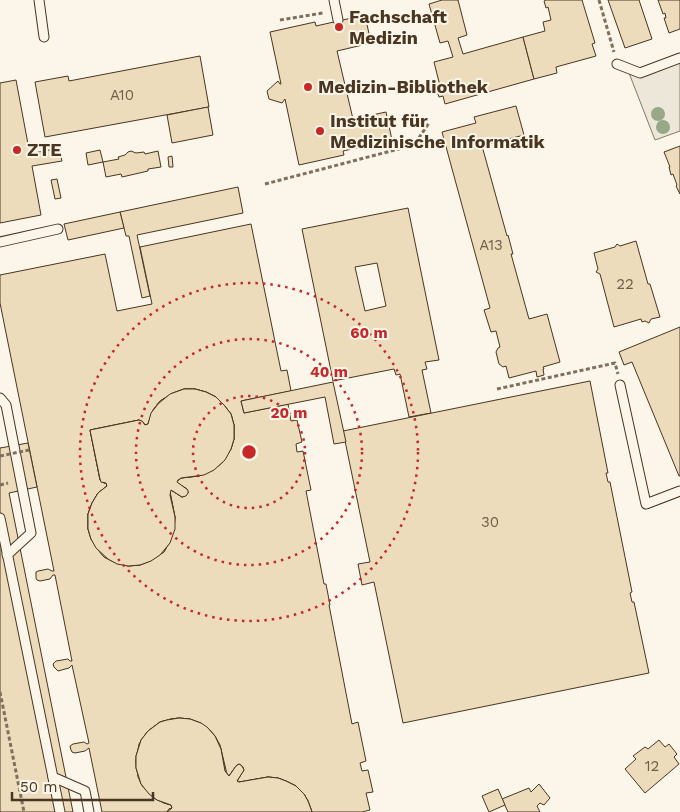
<svg xmlns="http://www.w3.org/2000/svg" width="680" height="812" font-family="'Work Sans',sans-serif">
<style>
.parking{fill:#ede7d9;stroke:#887966}
.building{fill:#ecdcbc;stroke:#4a3520;fill-rule:evenodd}
.lines{fill:none;stroke-linecap:round;stroke-linejoin:round}
.service-casing{stroke:#4a3520;stroke-width:11}
.path{stroke:#7f6f5c;stroke-width:3;stroke-dasharray:4 2.5;stroke-linecap:butt}
.service{stroke:#fbf6e9;stroke-width:9}
.path-bridge{stroke:#7f6f5c;stroke-width:3;stroke-dasharray:4 2.5;stroke-linecap:butt}
.tree{fill:#96a887}
.ring{fill:none;stroke:#c62828;stroke-width:2.5;stroke-dasharray:2.5 5}
.poi-dot{fill:#c62828;stroke:#fbf6e9;stroke-width:2}
.labels{text-anchor:middle;stroke-width:4;stroke-linejoin:round;paint-order:stroke}
.number-label{font-size:15px;fill:#725f47}
.poi-label{font-size:18px;font-weight:bold;fill:#4a3520;stroke:#fbf6e9;text-anchor:start}
.centre{fill:#c62828;stroke:#fbf6e9;stroke-width:2.5}
.ring-label{font-size:15px;text-anchor:middle;font-weight:bold;fill:#c62828;stroke:#fbf6e9;stroke-width:4;stroke-linejoin:round;paint-order:stroke}
</style>
<rect width="100%" height="100%" fill="#fbf6e9"/>
<polygon class="parking" points="680,53 680,131 655,140 629,73"/>
<g class="building">
<polygon points="442,0 458,0 467,35 458,38 463,54 523,37 534,79 445,104 443,96 439,97 437,91 441,90 434,62 453,57 448,41 440,43 429,4"/>
<polygon points="546,0 582,0 595,43 592,44 596,56 556,67 557,73 534,79 523,37 545,31 543,22 551,20 548,7 546,8 544,1"/>
<polygon points="608,0 639,0 652,39 625,48"/>
<polygon points="658,0 680,0 680,29 669,33 664,18 666,18 665,13 663,14"/>
<polygon points="365,15 371,43 337,51 353,119 386,112 392,140 343,151 344,155 299,165 285,99 282,103 269,99 267,91 278,81 280,84 281,84 270,32 315,22 316,26"/>
<polygon points="200,56 209,107 45,137 35,82 68,76 69,81"/>
<polygon points="16,80 28,144 33,143 34,153 59,148 62,161 32,166 41,215 0,223 0,83"/>
<polygon points="516,106 524,135 482,146 507,236 508,235 513,254 511,254 529,319 547,314 560,362 543,367 544,369 543,369 544,375 537,377 536,371 509,378 506,366 503,367 499,364 496,352 498,348 500,347 496,331 491,332 484,310 490,308 442,132 476,123 474,117"/>
<polygon points="208,107 213,135 172,143 167,115"/>
<polygon points="680,146 680,194 676,186 677,185 673,174 671,175 669,167 670,167 664,152"/>
<polygon points="100,150 103,162 88,165 86,153"/>
<polygon points="131,151 136,153 144,152 145,154 158,151 161,167 148,169 148,171 122,177 121,174 106,177 103,162 119,159 118,157 125,155 128,152"/>
<polygon points="172,156 173,167 169,167 168,157"/>
<polygon points="57,179 61,198 55,199 51,180"/>
<polygon points="238,187 243,213 137,235 150,296 142,298 129,236 126,236 120,212"/>
<path d="M408,208l31,152 -14,2 2,7 -5,1 9,43 -22,4 -9,-43 -4,1 -2,-6 -61,12 -31,-152zM377,263l9,43 -21,5 -10,-44z"/>
<polygon points="120,212 124,228 68,240 64,224"/>
<path d="M251,224l30,147 6,-1 4,21 -50,10 3,12 44,-9 3,17 6,-1 5,22 -6,2 1,8 6,-1 8,39 -5,1 18,93h2l4,21h-1l23,119 6,-2 8,39 -6,2 2,8 6,-1 5,22 -7,1 4,17 -8,2h-50l-4,-11 -4,-7 -8,-8 -10,-5 -8,-3 -10,-1 -27,5 -4,-1 6,-10v-4l-2,-2h-4l-8,11 -2,-2 -7,-29 -5,-9 -5,-6 -13,-8 -7,-3 -11,-1 -8,1 -11,3 -12,9 -9,13 -3,17 2,16 5,10 11,11 10,5 7,2 1,3 -3,1 -2,3h-65l-13,-64 -4,3 -10,2 -3,-1 -1,-2 -1,-4 3,-2 11,-2 3,2 2,-1 -17,-78 -3,3 -11,3 -4,-4 -1,-3 3,-3 12,-2 2,2h2l-17,-86h-2l-3,4 -10,2 -3,-1 -1,-2v-6l2,-1 10,-2 4,2h2l-54,-268v-28l105,-21 12,57 35,-7 -12,-57zM184,389h11l11,3 10,5 8,8 7,9 3,11v14l-3,10 -9,14 -9,7 -14,6 -18,2 -5,4 11,7 1,4 -3,3 -3,1 -11,-7 -1,2 5,25 -1,12 -5,14 -5,9 -14,9 -10,4 -12,1 -14,-4 -10,-5 -5,-6 -8,-12 -3,-10v-15l4,-11 6,-10 9,-7 -1,-3h-2l-4,-3 -10,-50 49,-10 4,2 2,3 3,-1 5,-14 7,-9 13,-8z"/>
<polygon points="636,241 648,284 650,284 660,317 651,319 649,323 645,321 642,322 641,319 614,327 600,274 596,272 598,269 594,253 615,247 617,244 620,246"/>
<polygon points="680,327 680,476 679,476 632,362 624,365 619,352"/>
<polygon points="590,381 608,473 606,473 608,482 610,482 632,592 630,593 632,602 634,602 649,673 403,723 374,582 362,585 358,564 370,562 343,431"/>
<polygon points="333,382 346,442 334,444 325,397 244,413 241,401"/>
<polygon points="184,389 195,389 206,392 216,397 224,405 231,414 234,425 234,439 231,449 222,463 213,470 199,476 181,478 176,482 187,489 188,493 185,496 182,497 171,490 170,492 175,517 174,529 169,543 164,552 150,561 140,565 128,566 114,562 104,557 99,551 91,539 88,529 88,514 92,503 98,493 107,486 106,483 104,483 100,480 90,430 139,420 143,422 145,425 148,424 153,410 160,401 173,393"/>
<polygon points="184,389 195,389 206,392 216,397 224,405 231,414 234,425 234,439 231,449 225,460 214,470 204,475 181,478 178,480 177,482 188,490 188,493 186,496 182,497 171,490 170,495 175,517 175,529 170,543 160,555 151,561 140,565 128,566 117,564 108,559 96,548 91,539 88,529 88,514 92,503 98,493 107,486 106,483 101,482 100,479 90,430 139,420 142,421 145,425 148,424 151,413 158,404 170,394"/>
<polygon points="28,443 37,487 9,493 73,812 0,812 0,448"/>
<polygon points="179,718 190,719 201,723 215,736 221,749 225,771 229,776 236,766 239,764 242,766 244,770 237,781 239,782 268,777 278,778 286,781 296,786 304,794 308,801 312,812 167,812 169,809 172,808 171,805 164,803 154,798 141,784 136,768 136,756 141,740 148,731 160,722 171,719"/>
<polygon points="179,718 190,719 201,723 207,727 215,736 221,749 225,771 229,776 236,766 239,764 242,766 244,770 237,781 239,782 268,777 278,778 286,781 296,786 304,794 308,801 312,812 167,812 172,808 171,805 157,800 149,794 141,784 136,768 136,756 141,740 148,731 160,722 167,720"/>
<polygon points="659,740 665,747 669,744 677,754 674,757 679,764 645,793 625,769 636,759 633,756 645,747 648,749"/>
<polygon points="539,784 550,798 544,805 540,803 537,806 540,812 508,812 502,799 529,788 531,792"/>
<polygon points="498,789 505,805 489,812 482,796"/>
</g>
<g class="lines">
<g class="service-casing">
<g id="service">
<polyline points="39,0 44,37"/>
<polyline points="334,0 338,20"/>
<polyline points="617,64 640,73 680,58"/>
<polyline points="0,242 58,229"/>
<polyline points="620,385 646,504 680,491"/>
<polyline points="0,398 6,405 31,533 7,555"/>
<polyline points="0,518 60,812"/>
<polyline points="53,777 85,791 89,812"/>
</g>
</g>
<g class="path">
<polyline points="599,0 614,52"/>
<polyline points="280,20 323,13"/>
<polyline points="265,184 414,145 429,123"/>
<polyline points="497,389 615,363 618,374"/>
<polyline points="0,485 8,483"/>
<polyline points="0,692 24,812"/>
</g>
<use href="#service" class="service"/>
<polyline class="path-bridge" points="0,456 29,450"/>
</g>
<g class="tree">
<circle cx="658" cy="114" r="7"/>
<circle cx="663" cy="127" r="7"/>
</g>
<g class="ring">
<circle cx="249" cy="452" r="56"/>
<circle cx="249" cy="452" r="113"/>
<circle cx="249" cy="452" r="169"/>
</g>
<g class="poi-dot">
<circle cx="339" cy="27" r="5"/>
<circle cx="308" cy="87" r="5"/>
<circle cx="320" cy="131" r="5"/>
<circle cx="17" cy="150" r="5"/>
</g>
<g class="labels">
<g class="number-label">
<text x="122" y="100">A10</text>
<text x="491" y="250">A13</text>
<text x="625" y="289">22</text>
<text x="490" y="527">30</text>
<text x="652" y="771">12</text>
</g>
<g class="poi-label">
<text x="349" y="23">Fachschaft<tspan x="349" dy="21">Medizin</tspan></text>
<text x="318" y="93">Medizin-Bibliothek</text>
<text x="330" y="127">Institut für<tspan x="330" dy="21">Medizinische Informatik</tspan></text>
<text x="27" y="156">ZTE</text>
</g>
</g>
<circle cx="249" cy="452" r="8" class="centre"/>
<g class="ring-label">
<text x="369" y="338">60 m</text>
<text x="329" y="377">40 m</text>
<text x="289" y="418">20 m</text>
</g>
<path d="M12 792v8h141v-8" fill="none" stroke="#4a3520" stroke-width="2.5"/>
<text x="20" y="792" font-size="15" fill="#4a3520" stroke="#fbf6e9" stroke-width="4" paint-order="stroke">50 m</text>
</svg>
